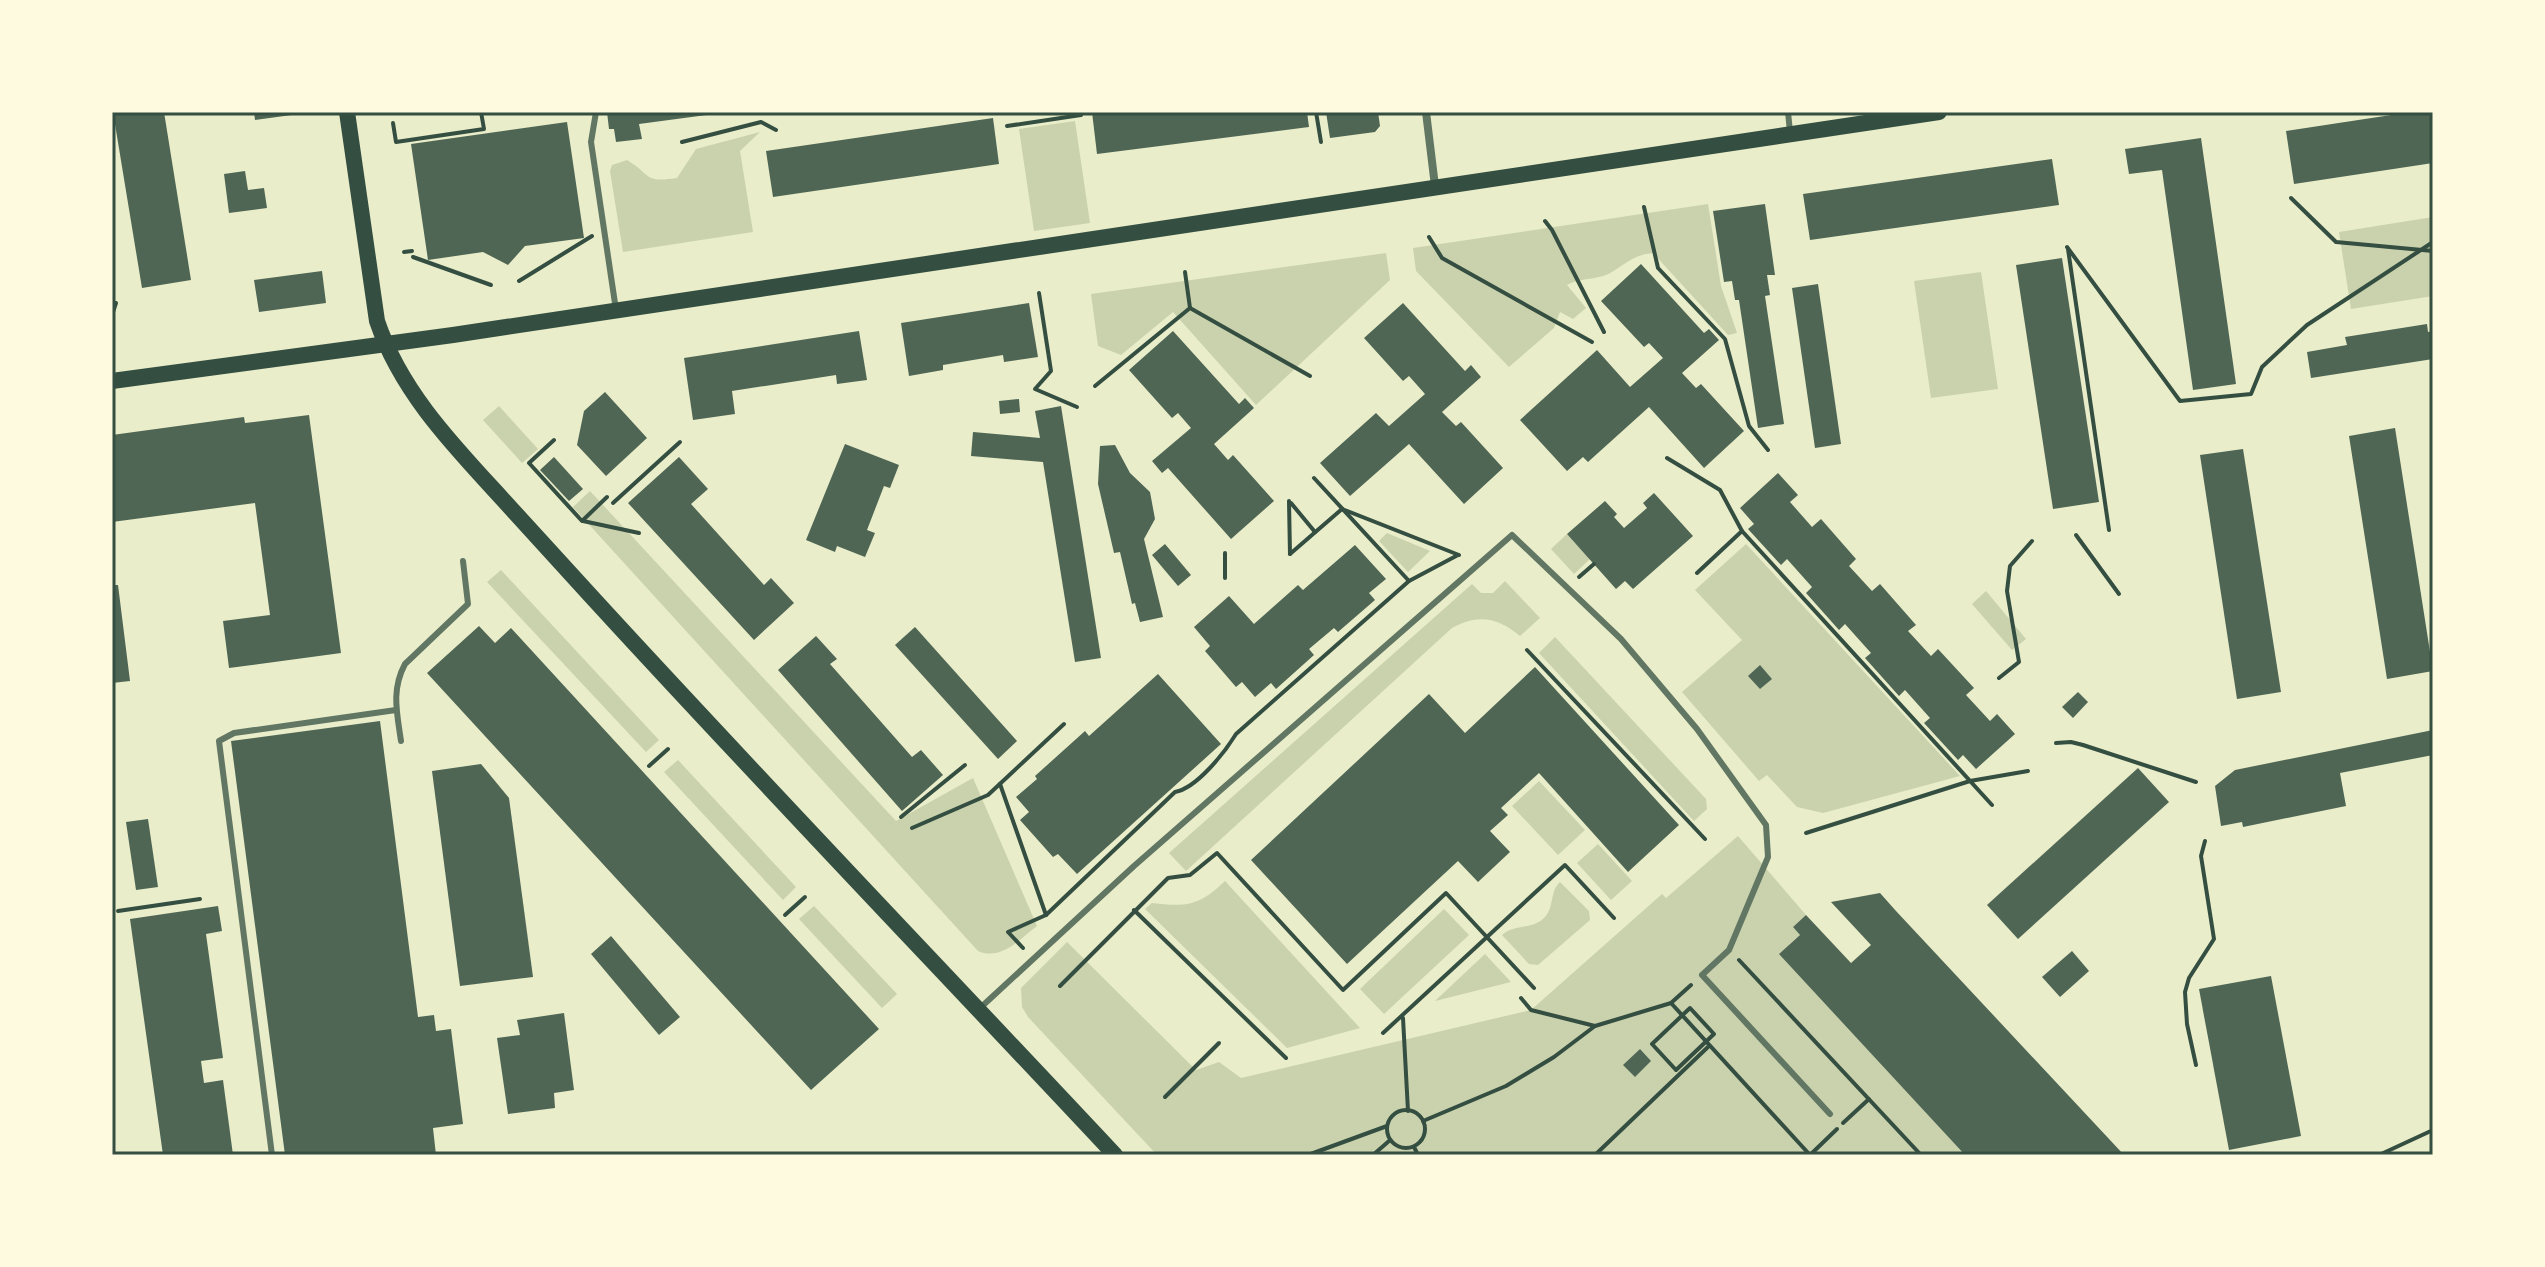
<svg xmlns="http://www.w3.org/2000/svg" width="2545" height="1267" font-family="'Noto Sans',sans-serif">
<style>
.green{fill:#cad2ad}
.building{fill:#4f6655}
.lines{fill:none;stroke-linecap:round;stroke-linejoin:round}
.path{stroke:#344e41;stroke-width:4}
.service{stroke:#617663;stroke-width:6}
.minor{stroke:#617663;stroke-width:8}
.secondary{stroke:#344e41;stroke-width:16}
.neatline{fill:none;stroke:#344e41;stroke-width:3}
</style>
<rect width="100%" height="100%" fill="#e9edc9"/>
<g class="green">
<polygon points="1075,121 1090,223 1034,231 1019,129"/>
<path d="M760,132l-20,19 13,81 -130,20 -13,-81 2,-6 15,-5c25,15 16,23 50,18l19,-29z"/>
<path d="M1708,204l13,82 16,47 -9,2 -75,-82c-26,2 -34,20 -54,24 -13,3 -21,2 -32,8l19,23 -13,11 -13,-7 -6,16 -45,39 -93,-96 -3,-23z"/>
<polygon points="2433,217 2433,296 2351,309 2339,232"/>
<polygon points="1386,253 1390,280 1256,405 1173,312 1121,355 1098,346 1091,294"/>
<polygon points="1981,272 1998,389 1931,398 1914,281"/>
<polygon points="499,406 538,449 522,463 483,420"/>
<path d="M590,491l306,330 77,-43 64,148c-17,13 -36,35 -59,25l-405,-444z"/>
<polygon points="1387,533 1430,551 1408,572 1379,541"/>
<polygon points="1567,534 1590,559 1574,574 1551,549"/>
<polygon points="1746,544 1960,776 1823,813 1797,807 1767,775 1759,781 1682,692 1742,640 1695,590"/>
<polygon points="501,570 659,740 646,752 487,582"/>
<path d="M1505,581l35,37 -20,18c-21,-18 -42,-23 -68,-8l-266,243 -17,-18 303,-269 9,9h12z"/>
<polygon points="1986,591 2026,639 2012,650 1972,604"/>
<polygon points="1555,637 1706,799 1707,809 1694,821 1539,653"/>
<polygon points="678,760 796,887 783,900 664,772"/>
<polygon points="1539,781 1585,830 1558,855 1512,806"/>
<polygon points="1738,836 1806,915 1793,927 1800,935 1780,953 1965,1155 1157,1155 1028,1017 1022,1007 1021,988 1067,942 1196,1070 1219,1062 1241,1078 1531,1010 1662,894 1666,898"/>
<polygon points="1598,844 1632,881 1611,900 1577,863"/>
<path d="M1225,881l135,147 -73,20 -142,-139 7,-6c35,4 47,3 73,-22z"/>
<path d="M1560,882l29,29 1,9 -52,45 -9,-1 -27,-29c11,-11 30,-5 42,-17 11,-11 5,-26 16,-36z"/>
<polygon points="814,906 897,994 882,1008 799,919"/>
<polygon points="1444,909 1469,935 1384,1014 1360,989"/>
<polygon points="1485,954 1511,982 1435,1001"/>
</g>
<g class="building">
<polygon points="113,112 164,112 191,280 142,288"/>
<polygon points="254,112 299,112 299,114 255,120"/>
<polygon points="607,112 714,112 714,114 639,124 642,139 616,142 614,129 609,129"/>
<polygon points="1092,112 1307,112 1309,127 1097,154"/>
<polygon points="1326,112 1378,112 1380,126 1375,132 1330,138"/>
<polygon points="2411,112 2433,112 2433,163 2294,184 2286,131"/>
<polygon points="993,118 999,164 773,197 766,151"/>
<polygon points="567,122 584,238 525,246 508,265 483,252 428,260 411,144"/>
<polygon points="2201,138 2236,384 2193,390 2162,170 2129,174 2125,149"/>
<polygon points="2052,159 2059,205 1810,240 1803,194"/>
<polygon points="245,171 248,190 264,188 267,208 229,213 224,174"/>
<polygon points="1765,204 1775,275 1767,275 1770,295 1765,296 1784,424 1758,428 1739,300 1735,300 1732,281 1724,282 1713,211"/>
<polygon points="2062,258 2099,502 2053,509 2016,265"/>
<polygon points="1641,264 1704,333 1709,329 1719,340 1682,373 1696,388 1701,384 1744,431 1704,468 1649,407 1588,462 1583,457 1567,471 1520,420 1597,350 1630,387 1663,358 1649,343 1644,347 1601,301"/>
<polygon points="322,271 326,303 259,312 254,280"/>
<polygon points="1818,284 1841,444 1815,448 1792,288"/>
<polygon points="1029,303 1038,357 1004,362 1003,355 943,365 943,370 909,376 901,323"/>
<polygon points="1403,303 1465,371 1471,365 1481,377 1442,412 1456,426 1461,422 1503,468 1464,504 1409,444 1350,496 1320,463 1376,413 1389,426 1425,394 1409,376 1403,381 1364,338"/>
<polygon points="2427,324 2428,332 2433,331 2433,359 2311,378 2307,352 2347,345 2345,337"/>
<polygon points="859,331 867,380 837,384 836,375 732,391 735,414 693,420 684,358"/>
<polygon points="1173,331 1239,404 1245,398 1254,408 1214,444 1228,460 1233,455 1274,501 1231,539 1168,468 1162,473 1152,461 1191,428 1178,413 1172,418 1129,370"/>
<polygon points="605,392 647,438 606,476 577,445 584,411"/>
<polygon points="1019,399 1020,412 1000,414 999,401"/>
<polygon points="1061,406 1101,658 1075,662 1043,462 971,456 973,432 1040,438 1035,411"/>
<polygon points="309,415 341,653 229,668 223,621 270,615 255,503 112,522 112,435 244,417 245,423"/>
<polygon points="2395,428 2433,671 2387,679 2349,436"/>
<polygon points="845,444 899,465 890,488 884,486 867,530 875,533 865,557 837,546 835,552 806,540"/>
<polygon points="1115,445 1130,473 1150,492 1155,519 1144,539 1163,617 1140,622 1135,603 1132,604 1120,552 1114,553 1098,484 1100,446"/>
<polygon points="2243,449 2281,692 2237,699 2200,455"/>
<polygon points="554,457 583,489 569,501 540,470"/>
<polygon points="679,457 708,489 691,504 764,585 771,578 794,603 754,640 628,503"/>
<polygon points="1778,473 1798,495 1790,502 1812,527 1821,519 1856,559 1849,566 1872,591 1880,584 1916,625 1908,631 1931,656 1938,649 1974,688 1966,695 1990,721 1997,714 2015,734 1976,769 1963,755 1958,760 1924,723 1930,718 1905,690 1899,696 1865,658 1871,653 1845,624 1839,630 1806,593 1812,587 1787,559 1781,565 1748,529 1754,524 1740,508"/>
<polygon points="1654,493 1693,536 1633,589 1625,581 1616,589 1567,534 1605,501 1617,514 1614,517 1624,528 1647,508 1643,503"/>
<polygon points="1165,544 1191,575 1178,586 1152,555"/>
<polygon points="1355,545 1386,579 1369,593 1375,600 1338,632 1334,628 1309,649 1314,655 1276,689 1271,683 1255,697 1242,682 1236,687 1205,651 1210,646 1194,627 1229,596 1254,624 1298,585 1303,590"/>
<polygon points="112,585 118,585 130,681 112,683"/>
<polygon points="479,626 495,643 511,628 879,1029 811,1090 427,673"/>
<polygon points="915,627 1017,741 998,759 895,645"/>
<polygon points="816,636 837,659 830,664 912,757 921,750 943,775 902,811 778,670"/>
<polygon points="1760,665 1772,679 1760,689 1748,676"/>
<polygon points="1535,667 1679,825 1628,872 1539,773 1501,808 1508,815 1490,831 1510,852 1478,882 1458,861 1347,964 1251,860 1429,694 1465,733"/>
<polygon points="1158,674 1221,744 1077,874 1058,854 1053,857 1020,820 1029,812 1016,797 1037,779 1035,776 1085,731 1089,736"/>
<polygon points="2078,692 2088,702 2073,718 2062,707"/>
<polygon points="380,721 418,1017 434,1015 436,1031 451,1029 463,1124 433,1128 436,1155 285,1155 231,741"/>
<polygon points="2433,730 2433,755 2340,773 2346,806 2243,827 2242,822 2221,826 2215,786 2235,770"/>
<polygon points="481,764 509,798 533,977 460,986 432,771"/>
<polygon points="2138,768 2169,802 2018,939 1987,905"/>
<polygon points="148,819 158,887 136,890 126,822"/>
<polygon points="1880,893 1896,911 2124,1155 1965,1155 1779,954 1800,935 1793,927 1806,915 1851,963 1871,945 1831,902"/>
<polygon points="218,906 222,931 206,934 223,1058 201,1061 204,1083 223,1080 233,1155 163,1155 130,919"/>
<polygon points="611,936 680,1017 659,1035 591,954"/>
<polygon points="2072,951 2089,971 2060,997 2042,977"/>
<polygon points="2271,976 2301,1136 2229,1150 2199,989"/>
<polygon points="564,1013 574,1090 554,1093 555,1108 508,1114 497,1038 520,1035 517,1020"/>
<polygon points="1640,1049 1651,1061 1635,1077 1623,1065"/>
</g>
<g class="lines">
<g class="path">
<polyline points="1316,112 1321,142"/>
<polyline points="393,123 396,142 484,129 481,112"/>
<polyline points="1007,126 1081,115"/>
<polyline points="682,142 761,122 776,130"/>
<polyline points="2291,198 2336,242 2433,251"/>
<polyline points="1644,207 1658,268 1725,339 1749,426 1768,450"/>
<polyline points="1545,221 1552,230 1604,332"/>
<polyline points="1429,237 1442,258 1592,342"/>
<polyline points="2067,247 2180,401 2251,394 2262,367 2307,325 2433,242"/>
<polyline points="2068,249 2109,530"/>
<polyline points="404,252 412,251"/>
<polyline points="413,257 491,285"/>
<polyline points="1185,272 1190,308"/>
<polyline points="519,281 592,236"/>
<polyline points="1039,293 1051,371 1035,389 1077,407"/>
<polyline points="1190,308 1310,376"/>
<polyline points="112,315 116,303"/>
<polyline points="1095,386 1190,308"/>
<polyline points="554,440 529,463 582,521 607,497"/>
<polyline points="1667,458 1720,490 1742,531 1697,573"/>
<polyline points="1314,478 1409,581"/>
<polyline points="1289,501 1290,554"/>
<polyline points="613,503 680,442"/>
<polyline points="1291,503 1315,532"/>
<polyline points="1342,509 1459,555"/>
<polyline points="583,521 639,533"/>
<polyline points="1742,531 1992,805"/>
<polyline points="2076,535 2119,594"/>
<polyline points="1225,553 1225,578"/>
<polyline points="1290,554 1342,509"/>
<polyline points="1579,577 1594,564"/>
<polyline points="1527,650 1705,839"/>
<polyline points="1999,678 2019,662 2007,591 2010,566 2032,541"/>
<polyline points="2056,743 2071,742 2083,745 2196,782"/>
<polyline points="649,766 668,749"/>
<polyline points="1000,784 1046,915"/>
<polyline points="901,817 965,765"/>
<polyline points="912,828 988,795 1064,724"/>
<polyline points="1806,833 1970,781 2028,771"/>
<polyline points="1134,910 1286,1058"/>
<polyline points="118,911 200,899"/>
<polyline points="785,915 805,897"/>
<path d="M1023,948l-15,-16 38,-17 129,-123c22,-4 50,-40 61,-58l173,-153 49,-26"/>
<polyline points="1739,960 1921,1155"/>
<polyline points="1060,986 1168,878 1190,875 1217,853 1343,990 1446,893 1534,988"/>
<polyline points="1521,998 1531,1010 1595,1026"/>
<polyline points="1671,1003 1810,1155"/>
<polygon points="1690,1008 1714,1034 1676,1070 1652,1044"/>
<polyline points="1403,1018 1408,1111"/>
<polyline points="1383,1033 1565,865 1614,918"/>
<polyline points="2196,1065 2187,1024 2185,992 2189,978 2214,939 2201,856 2205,841"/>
<polyline points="1165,1097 1219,1043"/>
<circle cx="1406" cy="1129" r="19"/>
<polyline points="1423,1121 1506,1086 1554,1057 1595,1026 1671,1003 1691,985"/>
<polyline points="1843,1123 1869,1099"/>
<polyline points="1414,1147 1418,1155"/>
<polyline points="1308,1155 1387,1126"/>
<polyline points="1373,1155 1389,1141"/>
<polyline points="1595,1155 1709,1046"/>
<polyline points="1810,1155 1837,1129"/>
<polyline points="2379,1155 2433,1130"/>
</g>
<g class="service">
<polyline points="596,112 591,142 616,310"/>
<polyline points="1788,112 1790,132"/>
<path d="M401,741c-4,-28 -10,-51 4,-77l63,-60 -5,-43"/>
<polyline points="979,1009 1134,866 1512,535 1621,639 1697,729 1766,825 1768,857 1729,950 1702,975 1830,1114"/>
<polyline points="272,1155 219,741 234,733 396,710"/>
</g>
<polyline class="minor" points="1426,112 1435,186"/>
<g class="secondary">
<path d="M347,112l30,209c23,68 72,120 120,172 31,34 62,68 93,102 173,189 350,373 525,560"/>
<polyline points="112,381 453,335 1939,112"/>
</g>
</g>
<rect width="2545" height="1267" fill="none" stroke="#fefae0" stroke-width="228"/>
<rect x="114" y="114" width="2317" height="1039" class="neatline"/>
</svg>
